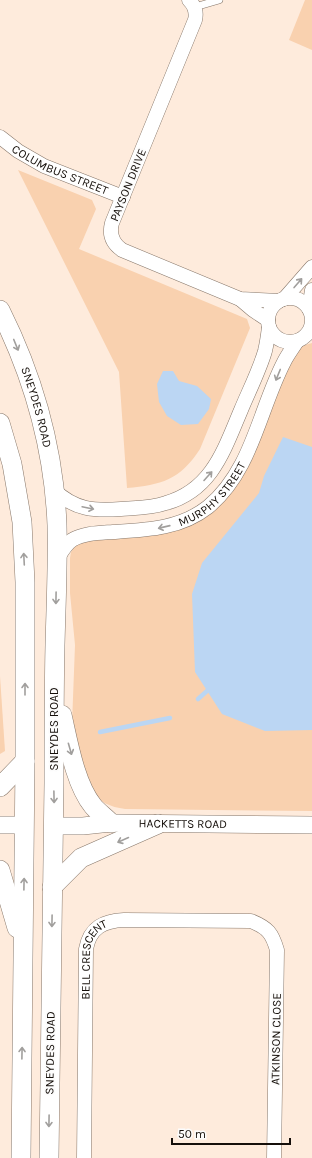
<svg xmlns="http://www.w3.org/2000/svg" width="312" height="1158" font-family="Karla,sans-serif">
<style>
.green{fill:#f9d1af}
.water{fill:#bbd6f3}
.lines{fill:none;stroke-linecap:round;stroke-linejoin:round}
.stream{stroke:#bbd6f3;stroke-width:4.5}
.service-casing{stroke:#87776a;stroke-width:8}
.minor-casing{stroke:#87776a;stroke-width:15}
.tertiary-casing{stroke:#87776a;stroke-width:18}
.secondary-casing{stroke:#87776a;stroke-width:20}
.service{stroke:#fff;stroke-width:7}
.minor{stroke:#fff;stroke-width:14}
.tertiary{stroke:#fff;stroke-width:17}
.secondary{stroke:#fff;stroke-width:19}
.oneway{stroke:#a19f9d}
.labels{text-anchor:middle;stroke-width:3.5;stroke-linejoin:round;paint-order:stroke}
.street-label{font-size:12px;fill:#150f0a;stroke:#fcfcfc}
</style>
<rect width="100%" height="100%" fill="#feebdc"/>
<g class="green">
<polygon points="305,0 312,0 312,50 289,40"/>
<path d="M18,170l74,30 4,9 -17,40 168,70 3,9 -50,121c-20,31 -39,36 -73,39l-8,-116z"/>
<path d="M312,343v468l-187,-2c-15,-2 -25,-7 -35,-18l-18,-67 3,-79 -5,-52v-35l1,-6 4,-6 6,-4 132,-33 77,-149 12,-14z"/>
<polygon points="0,676 5,751 0,754"/>
</g>
<g class="water">
<polygon points="163,371 173,371 179,381 197,386 211,399 209,409 198,424 181,425 167,416 159,402 157,384"/>
<polygon points="283,437 312,447 312,730 265,731 222,714 195,672 192,594 202,563 259,493 264,476"/>
</g>
<g class="lines">
<g class="stream">
<polyline points="198,699 207,691"/>
<polyline points="100,732 170,718"/>
</g>
<g class="service-casing">
<polyline id="service" points="195,7 219,0"/>
</g>
<g class="minor-casing">
<g id="minor">
<path d="M189,0c6,6 8,12 6,20l-83,203c-3,11 0,20 10,27l118,49 39,2"/>
<path id="s1" d="M0,137l18,14 26,15 79,31"/>
<circle cx="290" cy="320" r="22"/>
<polyline points="240,299 253,310 268,320"/>
<polyline points="284,299 312,267"/>
<polyline points="309,309 312,290"/>
<path d="M54,490c21,20 40,21 67,19 15,-1 31,-1 45,-6 46,-13 58,-53 75,-93 7,-17 19,-41 24,-59 2,-8 3,-16 4,-24"/>
<path id="s2" d="M57,559c4,-6 8,-14 15,-19 12,-7 27,-7 41,-8 33,-2 67,-3 95,-25 44,-36 51,-97 76,-145 4,-8 9,-14 13,-21"/>
<path id="s3" d="M84,1158l2,-209c4,-22 18,-28 38,-29l127,1c17,7 21,12 26,29l-3,208"/>
</g>
</g>
<g class="tertiary-casing">
<g id="tertiary">
<polyline points="0,825 24,825"/>
<path id="s4" d="M54,826h29l28,-3 201,2"/>
</g>
</g>
<g class="secondary-casing">
<g id="secondary">
<path id="s5" d="M0,310c33,66 54,140 57,215 1,40 -1,80 -2,120 -1,46 -1,92 -1,138 -2,125 -4,250 -5,375"/>
<polyline points="0,423 12,464 22,522 25,582 25,761 21,1158"/>
<path d="M62,715c6,26 13,69 31,91 5,6 12,11 18,17"/>
<polyline points="0,787 25,761"/>
<polyline points="0,870 17,928"/>
<polyline points="52,887 81,858 158,824"/>
</g>
</g>
<use href="#service" class="service"/>
<use href="#minor" class="minor"/>
<use href="#tertiary" class="tertiary"/>
<use href="#secondary" class="secondary"/>
</g>
<defs><path id="oneway-shaft" d="M-6 0H5M1.5-3L5.5 0L1.5 3" fill="none" stroke-width="1.6" stroke-linecap="round" stroke-linejoin="round"/></defs>
<g class="oneway">
<use href="#oneway-shaft" transform="translate(298 283) rotate(-49)"/>
<use href="#oneway-shaft" transform="translate(16 345) rotate(68)"/>
<use href="#oneway-shaft" transform="translate(278 375) rotate(112)"/>
<use href="#oneway-shaft" transform="translate(208 476) rotate(-48)"/>
<use href="#oneway-shaft" transform="translate(88 508) rotate(12)"/>
<use href="#oneway-shaft" transform="translate(164 527) rotate(167)"/>
<use href="#oneway-shaft" transform="translate(24 559) rotate(-93)"/>
<use href="#oneway-shaft" transform="translate(56 598) rotate(91)"/>
<use href="#oneway-shaft" transform="translate(25 689) rotate(-90)"/>
<use href="#oneway-shaft" transform="translate(70 749) rotate(74)"/>
<use href="#oneway-shaft" transform="translate(54 797) rotate(89)"/>
<use href="#oneway-shaft" transform="translate(123 840) rotate(156)"/>
<use href="#oneway-shaft" transform="translate(24 884) rotate(-89)"/>
<use href="#oneway-shaft" transform="translate(52 921) rotate(91)"/>
<use href="#oneway-shaft" transform="translate(22 1053) rotate(-89)"/>
<use href="#oneway-shaft" transform="translate(49 1121) rotate(91)"/>
</g>
<g class="labels">
<g class="street-label">
<text dy="4" stroke="none"><textPath href="#s1" startOffset="69">COLUMBUS STREET</textPath></text>
<text transform="translate(128 185) rotate(-68)" y="4">PAYSON DRIVE</text>
<text dy="4" stroke="none"><textPath href="#s5" startOffset="104">SNEYDES ROAD</textPath></text>
<text dy="4" stroke="none"><textPath href="#s2" startOffset="178">MURPHY STREET</textPath></text>
<text transform="translate(54 729) rotate(-90)" y="4">SNEYDES ROAD</text>
<text dy="4" stroke="none"><textPath href="#s4" startOffset="129">HACKETTS ROAD</textPath></text>
<text dy="4" stroke="none"><textPath href="#s3" startOffset="201">BELL CRESCENT</textPath></text>
<text transform="translate(276 1039) rotate(-89)" y="4">ATKINSON CLOSE</text>
<text transform="translate(50 1053) rotate(-89)" y="4">SNEYDES ROAD</text>
</g>
</g>
<path d="M172 1138v6h118v-6" fill="none" stroke="#150f0a" stroke-width="2"/>
<text x="178" y="1138" font-size="12" fill="#150f0a" stroke="#fcfcfc" stroke-width="3" paint-order="stroke">50 m</text>
</svg>
